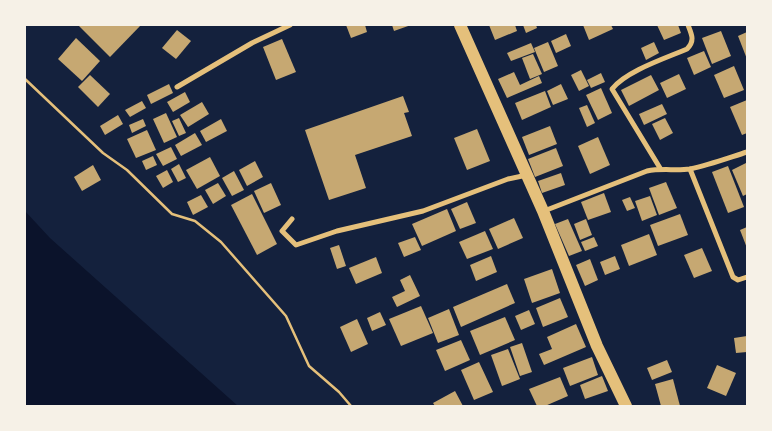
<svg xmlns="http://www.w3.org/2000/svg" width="772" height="431" font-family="Arial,sans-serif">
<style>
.water{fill:#0b132b}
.building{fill:#c6a872}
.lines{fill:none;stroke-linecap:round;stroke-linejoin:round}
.path{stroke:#e5c07b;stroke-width:2.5}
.minor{stroke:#e5c07b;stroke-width:5}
.primary{stroke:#e5c07b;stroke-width:12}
</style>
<rect width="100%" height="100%" fill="#14213d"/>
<polygon class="water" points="25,211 50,238 238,406 25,406"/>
<g class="building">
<polygon points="78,25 141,25 110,57"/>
<polygon points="346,25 365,25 367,32 351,38"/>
<polygon points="392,25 411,25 394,31"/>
<polygon points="489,25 515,25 517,31 495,40"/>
<polygon points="523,25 536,25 537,28 526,33"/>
<polygon points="583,25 611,25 613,29 589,40"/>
<polygon points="657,25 678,25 681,33 664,40"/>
<polygon points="177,30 191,41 176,59 162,48"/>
<polygon points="721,31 731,56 712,64 702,38"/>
<polygon points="747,32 747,59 738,36"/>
<polygon points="566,34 571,46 556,53 551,41"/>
<polygon points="76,38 100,61 82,81 58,59"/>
<polygon points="282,39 296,72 276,80 263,47"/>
<polygon points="548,42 558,66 544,72 534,48"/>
<polygon points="654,42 659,53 646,60 641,48"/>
<polygon points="531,43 535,52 511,61 507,53"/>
<polygon points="704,51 711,67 694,75 687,58"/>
<polygon points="533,54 542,74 530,79 522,58"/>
<polygon points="734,66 744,90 724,98 714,75"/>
<polygon points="581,70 589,86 579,91 571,75"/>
<polygon points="514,72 520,85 539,76 542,83 507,98 498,79"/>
<polygon points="601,73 605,82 591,88 587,80"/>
<polygon points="679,74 686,89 667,98 660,83"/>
<polygon points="90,75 110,94 98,107 78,87"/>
<polygon points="651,75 659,90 629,106 621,90"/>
<polygon points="169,84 173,93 151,104 147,95"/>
<polygon points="561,84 568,99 553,105 547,91"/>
<polygon points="601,88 612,113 598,120 586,95"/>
<polygon points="545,91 551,107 522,120 515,103"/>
<polygon points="185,92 190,102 173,112 167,102"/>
<polygon points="403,96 409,112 404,113 412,136 355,155 366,188 329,200 305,130"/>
<polygon points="747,100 747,133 742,135 730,107"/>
<polygon points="142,101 146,108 130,117 125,110"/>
<polygon points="202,102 209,114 188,127 180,115"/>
<polygon points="662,104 667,114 644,125 639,114"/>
<polygon points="587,105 595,123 587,127 579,108"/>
<polygon points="166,113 177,137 164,143 153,119"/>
<polygon points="118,115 123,124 105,135 100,126"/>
<polygon points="179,118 186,133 179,136 172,121"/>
<polygon points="665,118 673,133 660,140 652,124"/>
<polygon points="143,119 146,126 132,133 129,125"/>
<polygon points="221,119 227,131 206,142 200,131"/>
<polygon points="550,126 557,144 529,155 522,137"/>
<polygon points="477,129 490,161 467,170 454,138"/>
<polygon points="147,130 156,150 136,158 127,139"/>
<polygon points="195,133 202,145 181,156 175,145"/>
<polygon points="598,137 610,165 590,174 578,146"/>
<polygon points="171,147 177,159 163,166 156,154"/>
<polygon points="556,148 563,166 535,177 528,159"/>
<polygon points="153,156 157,165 146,170 142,161"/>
<polygon points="210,157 220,176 197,189 186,170"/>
<polygon points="255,161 263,177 247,186 239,170"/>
<polygon points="746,163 747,194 743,196 732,170"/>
<polygon points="179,164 186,178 178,182 171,169"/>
<polygon points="93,165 101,180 82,191 74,177"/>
<polygon points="728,166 744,207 728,213 712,172"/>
<polygon points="167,170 173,182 163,188 156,176"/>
<polygon points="234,171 244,190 232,196 222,178"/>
<polygon points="561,173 565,185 542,193 538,181"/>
<polygon points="666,182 677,208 659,215 649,188"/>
<polygon points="218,183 226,196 213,204 205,190"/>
<polygon points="271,183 281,205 264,213 254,191"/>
<polygon points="604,193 611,212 588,220 581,202"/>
<polygon points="252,194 277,244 257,255 231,205"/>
<polygon points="201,195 208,207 193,215 187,202"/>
<polygon points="650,196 657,215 642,221 635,201"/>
<polygon points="630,197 635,208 627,211 622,200"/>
<polygon points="467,202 476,223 460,229 451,209"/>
<polygon points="447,209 456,231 422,246 412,224"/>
<polygon points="680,214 688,235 658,246 650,225"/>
<polygon points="514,218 523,238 498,249 489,229"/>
<polygon points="568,219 582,251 569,256 555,224"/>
<polygon points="586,219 592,235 580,240 574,224"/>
<polygon points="747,227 747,248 740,230"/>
<polygon points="485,231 493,249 467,259 459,242"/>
<polygon points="649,234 657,255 629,266 621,245"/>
<polygon points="415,237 421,250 404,257 398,243"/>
<polygon points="594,237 598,246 585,251 581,242"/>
<polygon points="339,245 346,266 337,269 330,248"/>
<polygon points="702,248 712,271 694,278 684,255"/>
<polygon points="491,256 497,272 476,281 470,265"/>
<polygon points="615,256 620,269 605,275 600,262"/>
<polygon points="376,257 382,273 356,284 349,268"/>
<polygon points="590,259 598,280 585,286 576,265"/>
<polygon points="552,269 560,293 532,303 524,279"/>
<polygon points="410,275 420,296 397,307 392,297 405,291 400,280"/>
<polygon points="507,284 515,303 461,327 453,307"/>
<polygon points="560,298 568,317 543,327 536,308"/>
<polygon points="421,306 433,333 401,346 389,319"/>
<polygon points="449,309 459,335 438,343 428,318"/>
<polygon points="529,310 535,324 521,330 515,316"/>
<polygon points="380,312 386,325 372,331 367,318"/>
<polygon points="505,317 515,340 480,355 470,331"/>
<polygon points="357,319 368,344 351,352 340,327"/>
<polygon points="576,324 586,347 544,365 539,354 552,349 547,337"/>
<polygon points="747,336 747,352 736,353 734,338"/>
<polygon points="461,340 470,360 445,371 436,350"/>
<polygon points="522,343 532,372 520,376 510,347"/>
<polygon points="508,349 520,379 502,386 491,355"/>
<polygon points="592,357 598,375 570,386 563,368"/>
<polygon points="667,360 672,372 652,380 647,368"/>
<polygon points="479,362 493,392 474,400 461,370"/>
<polygon points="717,365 736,373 726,396 707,388"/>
<polygon points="602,376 608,391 585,399 580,385"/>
<polygon points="560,377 568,396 545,406 537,406 529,389"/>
<polygon points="673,379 680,406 661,406 655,384"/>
<polygon points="455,391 463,406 435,406 433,403"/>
</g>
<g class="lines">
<polyline class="path" points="25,79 103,153 127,170 172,214 195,221 221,242 286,316 309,366 339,392 351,406"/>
<g class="minor">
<polyline points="177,87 252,43 290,25"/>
<path d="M660,168l-48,-79c14,-18 54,-31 75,-40 8,-8 5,-14 1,-24"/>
<polyline points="690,169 733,277 738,280 747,277"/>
<path d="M544,211l103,-40c15,-3 29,0 43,-2 19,-4 38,-11 57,-17"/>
<polyline points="292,219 282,231 296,245 337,231 423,211 508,179 527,175"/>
</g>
<polyline class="primary" points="460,25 543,211 597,346 626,406"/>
</g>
<rect width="772" height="431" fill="none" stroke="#f6f1e7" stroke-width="52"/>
</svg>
